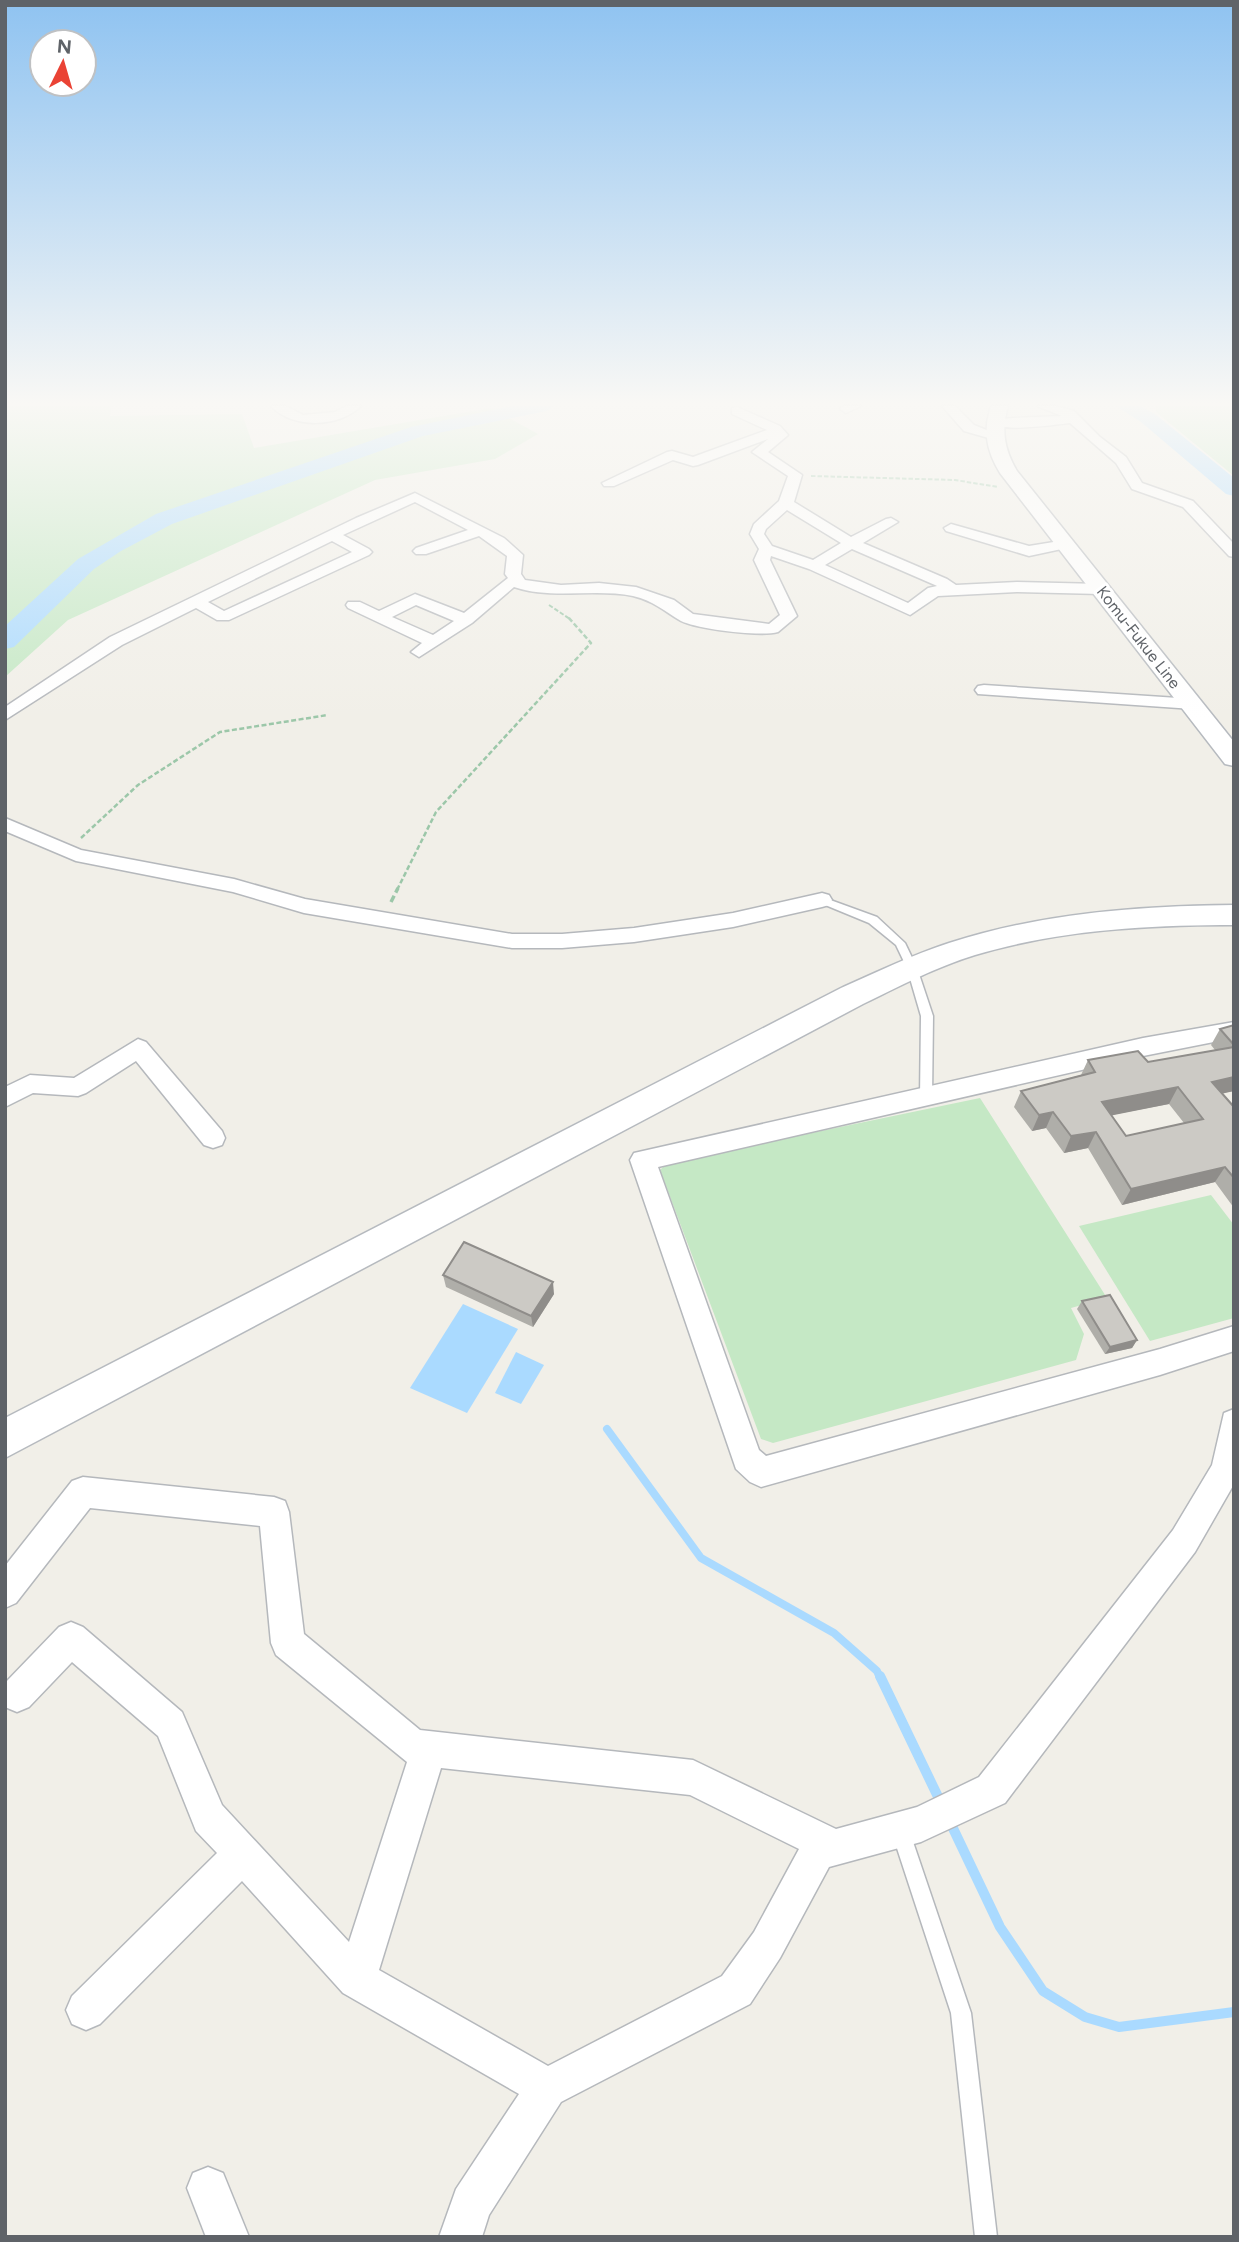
<svg xmlns="http://www.w3.org/2000/svg" width="1239" height="2242" font-family="Figtree,sans-serif">
<style>
.green{fill:#c5e8c5}
.water{fill:#aadaff}
.lines{fill:none;stroke-linecap:round;stroke-linejoin:round}
.stream-far1{stroke:#aadaff;stroke-width:8}
.stream{stroke:#aadaff;stroke-width:10}
.river{fill:#aadaff;fill-rule:evenodd}
.lane-casing{stroke:#b5b8bc;stroke-width:3}
.street-casing{stroke:#b5b8bc;stroke-width:3}
.secondary-casing{stroke:#b6babf;stroke-width:3}
.path-far2{stroke:#9cc7a9;stroke-width:2;stroke-dasharray:4.5 2;stroke-linecap:butt}
.path-far1{stroke:#9cc7a9;stroke-width:2.5;stroke-dasharray:5 2.5;stroke-linecap:butt}
.path{stroke:#9cc7a9;stroke-width:3.5;stroke-dasharray:7 3.5;stroke-linecap:butt}
.lane{fill:#fff;fill-rule:evenodd}
.street{fill:#fff;fill-rule:evenodd}
.secondary{fill:#fff;fill-rule:evenodd}
.wall{fill:#afaea9;fill-rule:evenodd}
.shaded-wall{fill:#8f8d8a}
.building{fill:#cccac5;stroke:#8f8d8a;stroke-width:2;fill-rule:evenodd}
.labels{text-anchor:middle;stroke-width:6;stroke-linejoin:round;paint-order:stroke}
.far-street-label{font-size:16px;fill:#5f6368;stroke:#fff}
</style>
<rect width="100%" height="100%" fill="#f1efe8"/>
<g class="green">
<polygon points="5,406 111,406 110,416 242,414 254,448 491,408 538,434 495,459 375,480 68,620 5,677"/>
<polygon points="1156,406 1234,406 1234,476 1156,412"/>
<polygon points="980,1098 1107,1298 1071,1308 1084,1334 1076,1360 773,1443 761,1439 660,1170 667,1163"/>
<polygon points="1211,1195 1234,1225 1234,1318 1150,1341 1079,1226"/>
</g>
<g class="water">
<polygon points="463,1304 518,1329 467,1413 410,1388"/>
<polygon points="516,1352 544,1365 521,1404 495,1393"/>
</g>
<g class="lines">
<polyline class="stream-far1" points="607,1429 701,1558 834,1633 877,1671 880,1678"/>
<g class="stream">
<polyline points="880,1676 941,1803"/>
<polyline points="950,1822 1000,1927 1043,1991 1085,2017 1119,2027 1234,2012"/>
</g>
<g class="river">
<polygon points="513,406 552,406 549,410 542,412 423,436 172,524 121,551 94,569 14,647 5,649 5,626 78,559 156,514 411,427"/>
<polygon points="1116,406 1140,406 1155,414 1234,478 1234,496 1226,494 1141,422"/>
</g>
<g class="lane-casing">
<g id="lane">
<polygon points="822,897 877,917 905,943 917,968 933,1016 932,1098 930,1101 926,1103 920,1098 921,1016 907,968 896,945 869,923 818,902 818,898"/>
<polygon points="901,1824 907,1827 910,1833 971,2013 997,2237 975,2237 951,2013 892,1833 895,1827"/>
</g>
</g>
<g class="street-casing">
<g id="street">
<path d="M271,406h15l17,9 32,-3 11,-6h15c-22,22 -69,23 -90,0z"/>
<polygon points="843,406 861,406 846,413 840,409"/>
<polygon points="942,406 955,406 974,425 999,435 992,439 964,431"/>
<path d="M1037,406h19l18,5 26,26 26,20 16,26 51,18 41,43v13l-5,-1 -46,-49 -51,-18 -16,-26 -46,-40c-18,2 -70,10 -83,-1 7,-5 60,-5 75,-6z"/>
<path d="M737,407l43,19 8,9 -20,17 34,23 -8,27 57,35 35,-18 5,-1 7,4 -35,21 84,36 9,6 61,-3 84,2 8,5 -8,5 -84,-2 -79,4 -28,19 -101,-46 -38,-13 -1,4 27,56 -19,16c-18,5 -81,-3 -97,-11 -17,-10 -27,-20 -48,-25 -39,-8 -81,4 -119,-9l-42,36 -53,34 -8,-5 11,-9 -74,-35 -2,-3 2,-3h12l19,9 36,-17 49,19 44,-35 -3,-4 2,-18 -28,-20 -53,18h-10l-3,-3 3,-3 52,-18 -53,-28 -72,33 26,14 3,3 -3,3 -140,65h-12l-21,-12 -74,37 -117,75v-13l105,-70 246,-119 59,-25 89,45 19,17 -2,19 4,6 36,5 38,-2 37,4 38,13 19,14 76,10 11,-9 -26,-55 5,-11 -9,-15 4,-10 25,-23 9,-25 -36,-24 16,-13 -70,26 -5,1 -20,-6 -59,26h-10l-2,-3 65,-31 5,-1 21,6 74,-27 -35,-16v-6zM787,510l54,33 -28,17 -41,-14 -8,-12 2,-5zM332,541l20,11 -128,59 -16,-9zM852,549l83,36 2,1 -9,2 -20,15 -83,-38zM416,605l38,16 -21,14 -41,-18z"/>
<polygon points="951,524 1029,546 1066,540 1073,544 1071,547 1029,556 946,531 944,528"/>
<polygon points="984,685 1193,699 1202,704 1193,709 978,694 975,690 978,686"/>
<polygon points="5,818 81,850 234,879 305,899 512,934 562,934 634,928 733,913 822,893 829,895 832,900 829,905 822,907 733,927 634,942 562,948 512,948 304,913 233,892 76,861 5,831"/>
<polygon points="1234,1022 1234,1038 1143,1056 658,1167 759,1450 766,1456 1160,1349 1234,1326 1234,1351 1160,1375 761,1487 750,1482 736,1469 630,1160 634,1153 1143,1038"/>
<polygon points="138,1039 146,1042 222,1131 225,1138 222,1145 213,1148 204,1145 136,1061 86,1093 78,1096 33,1093 5,1107 5,1087 30,1075 74,1078"/>
<path d="M1234,1409v75l-39,68 -190,251 -84,39 -92,25 -49,91 -30,46 -189,98 -72,113 -7,22h-43l17,-48 63,-95 -176,-101 -101,-112 -142,143 -14,6 -14,-6 -6,-14 6,-14 145,-143 -21,-22 -38,-95 -86,-74 -43,45 -12,5 -12,-5v-24l54,-56 12,-5 12,5 99,85 40,93 127,137 58,-180 -131,-107 -5,-12 -11,-117 -170,-18 -74,95 -11,5v-42l67,-85 11,-4 191,20 11,4 4,11 15,122 116,96 273,30 143,69 81,-22 62,-30 194,-247 39,-65 12,-52zM441,1768l249,27 109,54 -45,83 -32,44 -174,90 -169,-96z"/>
<polygon points="208,2167 223,2173 249,2237 206,2237 187,2188 193,2173"/>
</g>
</g>
<g class="secondary-casing">
<g id="secondary">
<path d="M991,406h17c-7,24 -4,43 9,65l217,271v24l-9,-2 -225,-291c-14,-23 -17,-42 -9,-67z"/>
<path d="M1234,905v20c-86,0 -176,5 -259,30 -39,12 -75,31 -112,49l-858,454v-40l836,-430c36,-16 71,-33 108,-45 92,-30 189,-37 285,-38z"/>
</g>
</g>
<g class="path-far2">
<polyline points="811,476 955,480 998,487"/>
<polyline points="549,605 570,619"/>
</g>
<g class="path-far1">
<polyline points="81,838 138,785 220,732 328,715"/>
<polyline points="397,890 436,812 591,643 568,617"/>
</g>
<polyline class="path" points="391,902 398,888"/>
<use href="#lane" class="lane"/>
<use href="#street" class="street"/>
<use href="#secondary" class="secondary"/>
</g>
<g class="wall">
<path d="M1234,1025v66l-12,2 12,14v101l-19,-26 -93,23 -34,-57 -24,5 -18,-25 -14,3 -18,-24 7,-16 60,-16 7,-15 60,2 67,-12 -4,-5 9,-16zM1169,1104l15,19 -58,13 -15,-21z"/>
<polygon points="443,1275 554,1294 533,1327 446,1287"/>
<polygon points="1082,1301 1137,1340 1132,1348 1105,1354 1077,1309"/>
</g>
<g class="shaded-wall">
<polygon points="1234,1077 1234,1091 1203,1098 1212,1082"/>
<polygon points="1178,1087 1169,1104 1094,1119 1102,1102"/>
<polygon points="1053,1112 1046,1128 1032,1131 1039,1115"/>
<polygon points="1096,1132 1088,1148 1064,1153 1071,1136"/>
<polygon points="1225,1167 1215,1182 1122,1205 1131,1189"/>
<polygon points="553,1282 554,1294 533,1327 531,1316"/>
<polygon points="1137,1340 1132,1348 1105,1354 1110,1347"/>
</g>
<g class="building">
<polygon points="1234,1025 1234,1045 1220,1029"/>
<path d="M1234,1047v30l-22,5 22,25v71l-9,-11 -94,22 -35,-57 -25,4 -18,-24 -14,3 -18,-24 74,-19 -7,-12 50,-9 10,11zM1178,1087l25,32 -77,17 -24,-34z"/>
<polygon points="464,1242 553,1282 531,1316 443,1275"/>
<polygon points="1110,1295 1137,1340 1110,1347 1082,1301"/>
</g>
<linearGradient id="sky" x2="0" y2="1"><stop stop-color="#8fc3f1"/><stop offset="0.56" stop-color="#f9f8f5"/><stop offset="1" stop-color="#f9f8f5" stop-opacity="0"/></linearGradient>
<rect width="1239" height="720" fill="url(#sky)"/>
<g class="labels">
<g class="far-street-label">
<text transform="translate(1139 637) rotate(52)" y="6">Komu-Fukue Line</text>
</g>
</g>
<rect width="1239" height="2242" fill="none" stroke="#5f6368" stroke-width="14"/>
<g transform="translate(63 63) rotate(5)"><circle r="33" fill="#ffffff" stroke="#bfc1c3" stroke-width="2"/>
<path d="M0-5L12 26L0 18L-12 26Z" fill="#ea4335"/>
<text y="-10" font-size="19" font-weight="bold" text-anchor="middle" fill="#5f6368">N</text>
</g>
</svg>
